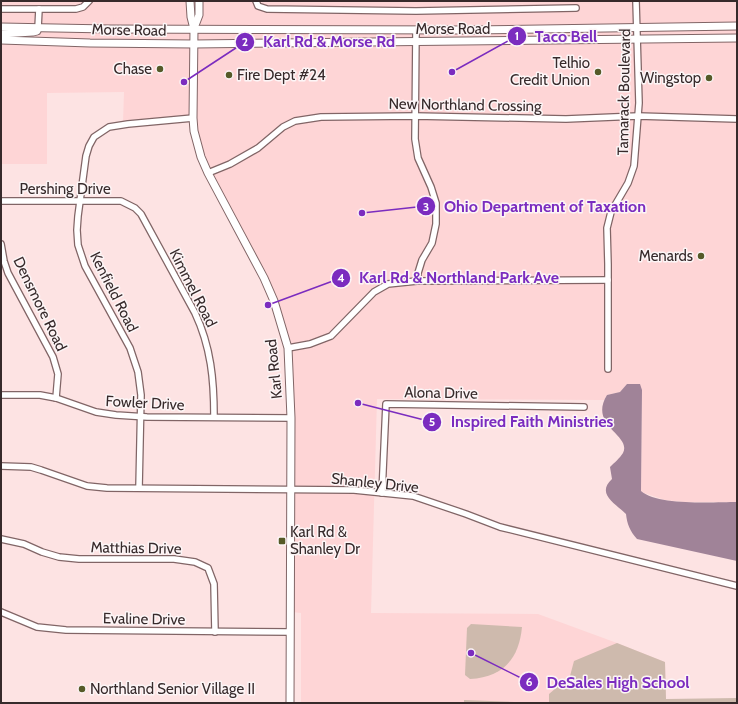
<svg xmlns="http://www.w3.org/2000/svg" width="738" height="704" font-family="Cabin,sans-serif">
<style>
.built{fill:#fed5d6}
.green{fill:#cebaad}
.water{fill:#a08398}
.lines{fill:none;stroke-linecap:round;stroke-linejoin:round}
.minor-casing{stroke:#816566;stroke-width:8}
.major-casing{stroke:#816566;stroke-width:9}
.minor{stroke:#fff;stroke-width:5.5}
.major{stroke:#fff;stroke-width:7}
.poi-dot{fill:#555a28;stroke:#fcf5f6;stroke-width:1.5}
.labels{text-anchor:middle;stroke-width:3;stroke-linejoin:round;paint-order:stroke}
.street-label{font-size:15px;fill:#372a2b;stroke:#fcf5f6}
.poi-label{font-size:15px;fill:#372a2b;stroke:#fcf5f6;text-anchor:end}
.leader{fill:none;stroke:#7b2cbf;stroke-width:1.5}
.callout-dot{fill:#7b2cbf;stroke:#fcf5f6;stroke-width:1.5}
.mark-label{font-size:12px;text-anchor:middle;font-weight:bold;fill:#fff}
.callout-label{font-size:16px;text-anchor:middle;font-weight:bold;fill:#7b2cbf;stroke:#fcf5f6;stroke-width:3;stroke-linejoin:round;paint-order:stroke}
</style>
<rect width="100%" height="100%" fill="#fde3e3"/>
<polygon class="built" points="1,1 737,1 737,502 684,502 665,500 644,493 641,491 642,390 627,384 620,392 607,395 604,400 377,399 371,613 538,614 617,643 665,662 666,703 301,703 301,613 292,612 293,392 278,305 201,157 191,116 123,123 124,92 47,93 47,164 1,164"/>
<g class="green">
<path d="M471,624l51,3c-3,32 -19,50 -52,52l-5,-4 2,-47z"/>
<polygon points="617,643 665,662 666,699 737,698 737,703 549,703 549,694 570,676 574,661"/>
<polygon points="464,700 539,703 541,703 464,703"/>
</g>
<path class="water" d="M627,384h13l2,6 -1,101c17,15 73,11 96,11v59l-100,-22c-7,-8 -10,-15 -11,-25 -11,-11 -30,-20 -14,-35l-2,-12c4,-4 10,-9 13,-14 9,-18 -35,-27 -16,-58l13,-3z"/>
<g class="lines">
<g class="minor-casing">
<g id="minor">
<polyline points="256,1 258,6 267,9 416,11 576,8"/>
<polyline points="1,9 76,9 83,7 89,1"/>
<polyline points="38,28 39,9"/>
<polyline points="416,30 415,139 418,158 431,187 436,203 436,224 432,243 422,260 418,273 417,281"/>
<polyline points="208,173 230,164 258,148 283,127 295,121 321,117 415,116 566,119 638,116 737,119"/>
<path d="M1,201h120l14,7 6,6 54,99c16,34 19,67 19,104"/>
<polyline points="1,244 4,261 8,273 53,357 58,374 56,398"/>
<polyline points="288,348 310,344 331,336 374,292 388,284 417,281 608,280"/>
<polyline points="608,369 608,264 607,228 611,212 628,183 634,166 639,103 636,1"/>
<polyline points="1,395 40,395 56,398 96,412 116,415 147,417 291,418"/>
<polyline points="1,466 31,467 41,470 87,486 107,488 354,490 413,496 466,514 500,527 737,586"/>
<polyline points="139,488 141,395 138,372 130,348 85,266 78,245 77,230 78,216 86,156 89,146 94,137 109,127 128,124 193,118"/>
<polyline points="382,493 386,404 584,407"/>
<polyline points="1,539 24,544 42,552 59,557 79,559 174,559 195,562 208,568 214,584 215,632"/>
<polyline points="1,612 37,627 66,630 290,632"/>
</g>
</g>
<g class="major-casing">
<g id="major">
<polyline points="190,1 191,17 194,29 193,118 194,131 201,157 208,173 264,278 274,301 288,348 291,418 290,703"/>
<polyline points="1,27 109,29 471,30 737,26"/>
<polyline points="194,28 199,15 199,1"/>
<polyline points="1,34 33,32 37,31 38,28"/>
<polyline points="1,40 90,43 194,44 737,38"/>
</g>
</g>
<use href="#minor" class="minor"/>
<use href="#major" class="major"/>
</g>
<g class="poi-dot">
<circle cx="160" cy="69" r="4"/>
<circle cx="598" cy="72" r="4"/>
<circle cx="229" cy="75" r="4"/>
<circle cx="709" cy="78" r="4"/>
<circle cx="701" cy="256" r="4"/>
<rect x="278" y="537" width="8" height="8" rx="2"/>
<circle cx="82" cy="689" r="4"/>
</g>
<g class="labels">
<g class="street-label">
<text x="453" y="34">Morse Road</text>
<text transform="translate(129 30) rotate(1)" y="5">Morse Road</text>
<text transform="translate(624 92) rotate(-89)" y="5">Tamarack Boulevard</text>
<text transform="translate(465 105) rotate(1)" y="5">New Northland Crossing</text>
<text x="65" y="194">Pershing Drive</text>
<text transform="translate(193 288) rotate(63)" y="5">Kimmel Road</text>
<text transform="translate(114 292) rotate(63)" y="5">Kenfield Road</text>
<text transform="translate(40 304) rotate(64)" y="5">Densmore Road</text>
<text transform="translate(274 369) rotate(-96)" y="5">Karl Road</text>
<text transform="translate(441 393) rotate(1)" y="5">Alona Drive</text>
<text transform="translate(145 403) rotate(3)" y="5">Fowler Drive</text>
<text transform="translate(375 483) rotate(6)" y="5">Shanley Drive</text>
<text transform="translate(136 548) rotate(1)" y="5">Matthias Drive</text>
<text transform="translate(144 619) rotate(1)" y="5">Evaline Drive</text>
</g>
<g class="poi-label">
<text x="590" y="68">Telhio<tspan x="590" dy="17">Credit Union</tspan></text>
<text x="152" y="74">Chase</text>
<text x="237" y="80" text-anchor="start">Fire Dept #24</text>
<text x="701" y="83">Wingstop</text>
<text x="693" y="261">Menards</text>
<text x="290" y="537" text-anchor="start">Karl Rd &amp;<tspan x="290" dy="17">Shanley Dr</tspan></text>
<text x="90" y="694" text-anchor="start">Northland Senior Village II</text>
</g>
</g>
<path class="leader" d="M452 72L517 36M184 82L245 42M362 213L426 206M268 305L341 278M358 403L432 422M471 653L529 682"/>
<g class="callout-dot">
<circle cx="452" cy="72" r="4"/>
<circle cx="184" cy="82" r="4"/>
<circle cx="362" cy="213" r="4"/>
<circle cx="268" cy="305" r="4"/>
<circle cx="358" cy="403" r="4"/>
<circle cx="471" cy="653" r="4"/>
<circle cx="517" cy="36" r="10"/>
<circle cx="245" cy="42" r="10"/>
<circle cx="426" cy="206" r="10"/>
<circle cx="341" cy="278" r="10"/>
<circle cx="432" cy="422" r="10"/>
<circle cx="529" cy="682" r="10"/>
</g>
<g class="mark-label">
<text x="517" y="40">1</text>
<text x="245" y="46">2</text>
<text x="426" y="211">3</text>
<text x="341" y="282">4</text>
<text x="432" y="426">5</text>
<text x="529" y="686">6</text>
</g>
<g class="callout-label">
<text x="566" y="42">Taco Bell</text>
<text x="329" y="47">Karl Rd &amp; Morse Rd</text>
<text x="545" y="212">Ohio Department of Taxation</text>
<text x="459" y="283">Karl Rd &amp; Northland Park Ave</text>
<text x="532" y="427">Inspired Faith Ministries</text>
<text x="618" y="688">DeSales High School</text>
</g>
<rect width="738" height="704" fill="none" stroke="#372a2b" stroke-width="4"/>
</svg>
